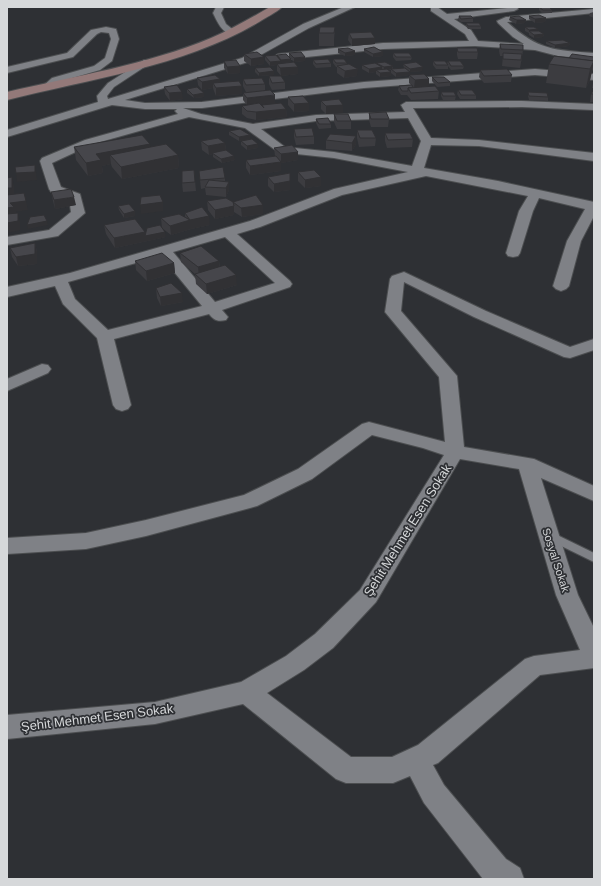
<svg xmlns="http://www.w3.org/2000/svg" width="601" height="886" font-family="Helvetica,sans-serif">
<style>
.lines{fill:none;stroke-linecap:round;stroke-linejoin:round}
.lane-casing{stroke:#4c4e50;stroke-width:2}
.street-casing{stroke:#4c4e50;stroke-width:2}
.secondary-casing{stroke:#4c4e50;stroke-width:2}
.lane{fill:#7f8186;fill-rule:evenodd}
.street{fill:#7f8186;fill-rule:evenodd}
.secondary{fill:#937979;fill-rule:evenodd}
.wall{fill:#3c3c40}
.shaded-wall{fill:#313134}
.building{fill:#46464b;stroke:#313134}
.labels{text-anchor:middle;stroke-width:3.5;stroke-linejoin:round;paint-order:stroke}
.street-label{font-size:11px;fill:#d6d8da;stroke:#2e3034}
.near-street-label{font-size:13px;fill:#d6d8da;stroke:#2e3034}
</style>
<rect width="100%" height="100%" fill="#2e3034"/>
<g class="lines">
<g class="lane-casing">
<polygon id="lane" points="551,532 594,553 594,562 547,539 546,536 547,533"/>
</g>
<g class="street-casing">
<g id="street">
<path d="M216,7h8l-3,6 5,11 10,8 -1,2c-12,2 -18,-13 -22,-21z"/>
<path d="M344,7h11l-46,21 -61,34 -123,38 20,3 57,-1 162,-20 171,-13 59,5v6l-59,-5 -171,13 -162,20h-19l18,6 52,10 63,-9 89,-3 -4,-7 5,-3 116,-1 72,3v6l-72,-3 -109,1 18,30 48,2 115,13v8l-115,-15 -48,-1 -7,23 74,13 96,21v14l-13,25 -12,45 -3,3 -5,2 -5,-2 -3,-3 14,-45 18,-32 -46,-11 -6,13 -13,42 -2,3 -5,1 -5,-1 -2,-3 13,-42 9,-15 -102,-20 -84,19 -82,32 -23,7 53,47 2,3 -2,3 -68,23 6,7 -2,3c-9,2 -12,0 -17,-6l-95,25 17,66 -3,4 -6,2 -6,-2 -3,-4 -16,-67 -34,-34 -8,-18 -48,11v-10l63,-14 180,-52 84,-32 74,-17 -74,-14 -56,-6 -33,-24 -56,-11 -96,27 -41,19 9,24 19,7 5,19 -27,23 -51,9v-8l42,-7 22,-18 -2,-13 -18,-7 -2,-3 -9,-28 2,-3 43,-18 93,-26 -3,-3 2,-2h-32l-33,-4 -105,32v-7l91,-28 -1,-6 11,-13 36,-23h6l2,2 -38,25 -7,9 1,3 134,-41 61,-34zM408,118l13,23 -9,25 -78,-14 -49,-5 -24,-18 55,-8zM225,237l50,46 -60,19 -42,-50zM161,256l41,50 -94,24 -33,-31 -7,-17z"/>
<path d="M431,7h6l10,7 70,-7 1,2 -4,2 -60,8 17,11 7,11 46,3 -11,-7 -15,-14 -1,-2 9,-4 88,-8v4l-87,9c31,28 47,28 87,31v6l-36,-3 -23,-6 -60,-4 -92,3 -105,11 -5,-3 5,-3 105,-11 86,-2 -4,-7 -34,-23z"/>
<polygon points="106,27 116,29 119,39 112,61 100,70 58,82 51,89 43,89 42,87 52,78 94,66 105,58 111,39 109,33 101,32 97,34 73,57 7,73 7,67 67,53 91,30"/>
<path d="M404,272l82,39 84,36 24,-8v11l-24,8 -6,-1 -90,-40 -70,-35 -3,29 56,65 7,71 70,12 60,27v15l-53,-23 37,117 16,33v40l-54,7 -102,88 -5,2 11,20 62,74 14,9 4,11h-41l-59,-76 -14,-27 -17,7h-47l-10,-4 -93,-75 -88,20 -148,15v-24l148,-13 86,-20 45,-26 29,-22 45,-44 84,-135 -21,-7 -51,-13 -60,44 -55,27 -7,2 -104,28 -60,13 -79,5v-16l79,-5 60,-13 98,-25 54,-26 64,-45 7,-2 76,20 -6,-65 -54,-65 5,-33 2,-3zM460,459l59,10 37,126 24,55 -46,6 -9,3 -107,86 -26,12h-41l-84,-64 37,-23 29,-22 43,-46z"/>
<polygon points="42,364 48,365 51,369 48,373 7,391 7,379"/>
</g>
</g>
<g class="secondary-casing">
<path id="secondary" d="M270,7h12c-6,6 -16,10 -23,15 -74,44 -169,57 -252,78v-8c68,-16 139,-27 204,-54 21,-9 40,-20 59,-31z"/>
</g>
<use href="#lane" class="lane"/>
<use href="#street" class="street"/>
<use href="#secondary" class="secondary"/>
</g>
<g class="wall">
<polygon points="539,7 552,10 552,13 542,13 539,10"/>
<polygon points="574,7 592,7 575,8"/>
<polygon points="594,12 594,18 589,16 590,13"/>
<polygon points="459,16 473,18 473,22 461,22 458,20"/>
<polygon points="529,16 546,18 545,22 535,23 529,19"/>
<polygon points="510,17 525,23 516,24 509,20"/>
<polygon points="466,23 481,26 481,29 468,29 466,26"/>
<polygon points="335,27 334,40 334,46 319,46 319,33"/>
<polygon points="525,27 537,31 544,34 543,37 534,38 529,35 529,33 525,31"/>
<polygon points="349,33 375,44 352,46 348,40"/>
<polygon points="546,41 570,43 569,46 555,48 546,44"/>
<polygon points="500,44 523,50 522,57 520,68 502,66 503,56 500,56 499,51"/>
<polygon points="457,48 478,52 477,59 458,59 457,55"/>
<polygon points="338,49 355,51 355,55 345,56 338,53"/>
<polygon points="364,49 383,52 383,56 373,57 364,52"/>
<polygon points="289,53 305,61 294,62 291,59 291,62 281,63 281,64 298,67 298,74 281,76 285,82 285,89 272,90 269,84 269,76 281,76 277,71 277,65 270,66 265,60 265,56 277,55 289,57"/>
<polygon points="393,53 412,57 411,60 396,61 393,57"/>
<polygon points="244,54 264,57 264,64 251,66 244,61"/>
<polygon points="594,57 594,69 592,71 590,80 586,88 546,83 549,64"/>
<polygon points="333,59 347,63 347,64 357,76 344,78 337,73 337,67 336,67 333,63"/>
<polygon points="313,60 331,63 331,67 316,68 313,64"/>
<polygon points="224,61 240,66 240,73 228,74 224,68"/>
<polygon points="433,61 447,64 448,61 464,66 463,69 451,70 448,66 448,69 436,69 433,65"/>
<polygon points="376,63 393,66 393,69 404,68 403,64 422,71 410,72 410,75 429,79 429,87 439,91 438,99 411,100 407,95 401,95 398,90 399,86 411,85 409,83 409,75 396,77 391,73 391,70 388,70 391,72 391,76 380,77 376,74 376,72 369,73 362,69 362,65 376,64"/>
<polygon points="255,68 274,75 259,76 255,72"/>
<polygon points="480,70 512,75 511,82 484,83 479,77"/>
<polygon points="432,77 450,82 450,86 437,87 432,81"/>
<polygon points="197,78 220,79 220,83 242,86 242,94 216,96 214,91 213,88 202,90 198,85"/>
<polygon points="243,79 265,84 265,90 275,103 260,104 262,106 262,105 286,109 287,117 256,120 247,118 242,114 242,106 247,105 243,100 243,93 246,92 243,86"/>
<polygon points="594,79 594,88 592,88"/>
<polygon points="164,87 183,99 170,101 165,94"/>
<polygon points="187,89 204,97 194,98 187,93"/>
<polygon points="594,89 594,102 590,102 591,94"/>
<polygon points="458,90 476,95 476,99 460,99 457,94"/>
<polygon points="441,92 456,96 455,100 443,100 441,96"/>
<polygon points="528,92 548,97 548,101 529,100 528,96"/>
<polygon points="288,97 309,111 294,112 288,105"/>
<polygon points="321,101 343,113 326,114 321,109"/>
<polygon points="369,113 389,119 388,127 371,127 369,120"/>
<polygon points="334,114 351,121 351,129 337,129 334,122"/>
<polygon points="316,119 331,124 331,128 319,129 316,123"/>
<polygon points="294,129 314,136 314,144 296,145 294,137"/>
<polygon points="357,130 376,138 375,146 359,147 357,138"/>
<polygon points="229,131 250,135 250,139 239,141 229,135"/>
<polygon points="385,133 413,139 412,147 387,148 385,141"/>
<polygon points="356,136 356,144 352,151 326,149 326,140"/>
<polygon points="201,141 225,143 226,150 235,160 222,163 213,157 213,154 209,155 202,150"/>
<polygon points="241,141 258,148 247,150 241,145"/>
<polygon points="74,147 151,147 178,155 179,168 122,179 112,167 111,164 102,166 103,173 88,176 76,160"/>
<polygon points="274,148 298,152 298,160 281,163 281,171 250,175 246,168 246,160 275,156"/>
<polygon points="194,170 196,191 183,192 182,183"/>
<polygon points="199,171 225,178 225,181 229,182 229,190 226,197 206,195 205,188 201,189"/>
<polygon points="298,172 321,186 305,188 298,181"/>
<polygon points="290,173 290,190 274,192 268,186 268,177"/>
<polygon points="51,192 76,205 55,209 53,201"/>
<polygon points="207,201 233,202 263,205 263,214 242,217 234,212 234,215 215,219 208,210"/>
<polygon points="118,206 135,211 135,216 124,218 119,210"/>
<polygon points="185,213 210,225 191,229 171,235 162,228 161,218 185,217"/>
<polygon points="104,225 145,232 145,236 166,237 115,248 106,234"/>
<polygon points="35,243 37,252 37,264 18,266 12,257 10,248"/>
<polygon points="180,253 219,261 220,267 237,285 207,294 196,284 195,274 181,262"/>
<polygon points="135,261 174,263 175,273 147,281 136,270"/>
<polygon points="156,288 183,302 161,306 157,298"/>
</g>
<g class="shaded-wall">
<polygon points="546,18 545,22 535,23 535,19"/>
<polygon points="517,20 526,20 525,23 516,24"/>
<polygon points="538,29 537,33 529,31 529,33 529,30"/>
<polygon points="544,34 543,37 534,38 534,35"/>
<polygon points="375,38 375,44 352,46 352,39"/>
<polygon points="570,43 569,46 555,48 555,45"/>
<polygon points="355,51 355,55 345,56 345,53"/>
<polygon points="383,52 383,56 373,57 373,54"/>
<polygon points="264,57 264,64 251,66 251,59"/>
<polygon points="305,57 305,61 294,62 294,58"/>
<polygon points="291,59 291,62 281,63 281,60"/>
<polygon points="281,61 281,65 277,64 277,65 270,66 270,62"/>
<polygon points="594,61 590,80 586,88 590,69"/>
<polygon points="240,66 240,73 228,74 227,67"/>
<polygon points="393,66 392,69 384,71 384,67"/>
<polygon points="298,67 298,74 281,76 280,68"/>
<polygon points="382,67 382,71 376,70 376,72 369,73 369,69"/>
<polygon points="423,67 422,71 410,72 410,75 396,77 396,73 410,72 410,69"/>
<polygon points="358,69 357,76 344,78 345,71"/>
<polygon points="274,71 274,75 259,76 259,73"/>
<polygon points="391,72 391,76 380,77 380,73"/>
<polygon points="220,79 220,87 213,83 213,88 202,90 202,82"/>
<polygon points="429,79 429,87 414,88 415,80"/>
<polygon points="242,86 242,94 216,96 216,88"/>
<polygon points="182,92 183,99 170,101 169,93"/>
<polygon points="204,93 204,97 194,98 193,95"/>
<polygon points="275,95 275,103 247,106 247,98"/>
<polygon points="309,103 309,111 294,112 294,104"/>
<polygon points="343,105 343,113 326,114 326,106"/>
<polygon points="286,109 287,117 256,120 256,112"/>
<polygon points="250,135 250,139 239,141 239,137"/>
<polygon points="356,136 356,144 352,151 352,143"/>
<polygon points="225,143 226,151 212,153 213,154 209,155 208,146"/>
<polygon points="150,144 152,156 110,155 111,164 102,166 103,173 88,176 86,163 96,154"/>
<polygon points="258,144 258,148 247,150 247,146"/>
<polygon points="298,152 298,160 281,163 281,171 250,175 250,166 281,162 281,154"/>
<polygon points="178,155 179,168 122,179 121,167"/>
<polygon points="234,156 235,160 222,163 221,159"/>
<polygon points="35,165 37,180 17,182 16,173"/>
<polygon points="12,177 14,186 14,197 7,197 7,188"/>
<polygon points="321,177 321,186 305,188 305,180"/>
<polygon points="290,181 290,190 274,192 274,184"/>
<polygon points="229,182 229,190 226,197 226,188"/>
<polygon points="74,197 76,205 55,209 54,200"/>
<polygon points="26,201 28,210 16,212 16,216 7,217 7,208 10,203"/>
<polygon points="163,202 163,211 141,214 140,205"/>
<polygon points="263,205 263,214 242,217 241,208"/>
<polygon points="234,206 234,215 215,219 215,210"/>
<polygon points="135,211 135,216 124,218 124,214"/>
<polygon points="18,213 20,222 20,230 7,233 7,223"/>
<polygon points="209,216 210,225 191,229 171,235 170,226 190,220"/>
<polygon points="47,221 48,225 28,229 27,225"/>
<polygon points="145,232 145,236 165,232 166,237 115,248 114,238"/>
<polygon points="35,243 37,252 37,264 18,266 16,257"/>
<polygon points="219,261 220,270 199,277 198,267"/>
<polygon points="174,263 175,273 147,281 146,271"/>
<polygon points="236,275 237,285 207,294 206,284"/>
<polygon points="182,293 183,302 161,306 160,297"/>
</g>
<g class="building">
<polygon points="539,7 549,7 552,10 543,10"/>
<polygon points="539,15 546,18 535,19 529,16"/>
<polygon points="459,16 471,16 473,18 461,19"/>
<polygon points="519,16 526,20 517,20 510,17"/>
<polygon points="466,23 479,23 481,26 468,26"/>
<polygon points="320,27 335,27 334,33 319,33"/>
<polygon points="525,27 534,27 538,29 529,30"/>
<polygon points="529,31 539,31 544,34 534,35"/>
<polygon points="371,32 375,38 352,39 349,33"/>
<polygon points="563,40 570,43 555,45 546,41"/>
<polygon points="500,44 523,45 523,50 501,49"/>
<polygon points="374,47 383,52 373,54 364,49"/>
<polygon points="348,48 355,51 345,53 338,49"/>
<polygon points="457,48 477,48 478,52 458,52"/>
<polygon points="257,52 264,57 251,59 244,54"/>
<polygon points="301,52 305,57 294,58 289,53"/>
<polygon points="393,53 409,53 412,57 396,57"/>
<polygon points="503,53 522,54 521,60 503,59"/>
<polygon points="286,54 291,59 281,60 277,55"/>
<polygon points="572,54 594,57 594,63 593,63 594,61 569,58"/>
<polygon points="276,55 281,61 270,62 265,56"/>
<polygon points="554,56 594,61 590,69 549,64"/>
<polygon points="328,59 331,63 316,64 313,60"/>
<polygon points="333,59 344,59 347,63 336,63"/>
<polygon points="236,60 240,66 227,67 224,61"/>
<polygon points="433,61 445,61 448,65 436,65"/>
<polygon points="448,61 460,61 464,66 451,66"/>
<polygon points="294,62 298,67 280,68 277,64"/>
<polygon points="385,62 393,66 384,67 376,63"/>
<polygon points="416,62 423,67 410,69 403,64"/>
<polygon points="375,63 382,67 369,69 362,65"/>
<polygon points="349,64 358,69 345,71 337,66"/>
<polygon points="270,67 274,71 259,73 255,68"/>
<polygon points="405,68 410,72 396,73 391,69"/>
<polygon points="387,69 391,72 380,73 376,70"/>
<polygon points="507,69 512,75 484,76 480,70"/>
<polygon points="424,74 429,79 415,80 409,75"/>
<polygon points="215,75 220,79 202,82 197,78"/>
<polygon points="269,76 281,76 285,82 272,83"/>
<polygon points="432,77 444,77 450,82 438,83"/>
<polygon points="262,78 265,84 246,85 243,79"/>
<polygon points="239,81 242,86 216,88 213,83"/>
<polygon points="177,85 182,92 169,93 164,87"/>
<polygon points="412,85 413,87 408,88 408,91 402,91 399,86"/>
<polygon points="435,86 439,91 411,93 408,88"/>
<polygon points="197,87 204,93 193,95 187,89"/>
<polygon points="594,89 594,94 591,94"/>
<polygon points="270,90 275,95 247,98 243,93"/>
<polygon points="458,90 472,90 476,95 461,95"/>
<polygon points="441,92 454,92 456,96 443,96"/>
<polygon points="528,92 547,93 548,97 529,96"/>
<polygon points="303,96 309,103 294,104 288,97"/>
<polygon points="339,99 343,105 326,106 321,101"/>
<polygon points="259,103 264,108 262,105 281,103 286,109 256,112 247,111 242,106"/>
<polygon points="386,112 389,119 371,119 369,113"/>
<polygon points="334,114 348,114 351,121 337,121"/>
<polygon points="328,118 331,124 319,124 316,119"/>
<polygon points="312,128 314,136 296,137 294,129"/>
<polygon points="240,129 250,135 239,137 229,131"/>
<polygon points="357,130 372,130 376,138 360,138"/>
<polygon points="385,133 410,133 413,139 388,140"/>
<polygon points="330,134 356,136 352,143 326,140"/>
<polygon points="142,135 150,144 96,154 101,160 86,163 74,147"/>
<polygon points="218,138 225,143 208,146 201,141"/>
<polygon points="252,139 258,144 247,146 241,141"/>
<polygon points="166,144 178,155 121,167 110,155"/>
<polygon points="292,145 298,152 281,154 274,148"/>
<polygon points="226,150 234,156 221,159 212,153"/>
<polygon points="276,156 281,162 250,166 246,160"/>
<polygon points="35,165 35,172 16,173 15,167"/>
<polygon points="223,167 225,178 200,180 199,171"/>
<polygon points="194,170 195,182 182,183 182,171"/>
<polygon points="314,170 321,177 305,180 298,172"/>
<polygon points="290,173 290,181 274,184 268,177"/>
<polygon points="12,177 12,188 7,188 7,178"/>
<polygon points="209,180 229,182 226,188 205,187"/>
<polygon points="71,189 74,197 54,200 51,192"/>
<polygon points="24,193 26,201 10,203 14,207 7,208 7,195"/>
<polygon points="160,195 163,202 140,205 141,197"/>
<polygon points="256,195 263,205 241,208 233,202"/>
<polygon points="226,198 233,202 234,206 215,210 207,201"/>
<polygon points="129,204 135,211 124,214 118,206"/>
<polygon points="202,207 209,216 190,220 185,213"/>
<polygon points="18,213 18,221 7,223 7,214"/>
<polygon points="179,214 190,220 170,226 161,218"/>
<polygon points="44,215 47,221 27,225 30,217"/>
<polygon points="135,219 145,232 114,238 104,225"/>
<polygon points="160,225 165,232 145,236 147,228"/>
<polygon points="35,243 35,254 16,257 10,248"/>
<polygon points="201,246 219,261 198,267 180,253"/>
<polygon points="162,253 174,263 146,271 135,261"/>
<polygon points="225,265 236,275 206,284 195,274"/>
<polygon points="171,283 182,293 160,297 156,288"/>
</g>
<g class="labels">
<g class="street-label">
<text transform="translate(556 560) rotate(72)" y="4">Sosyal Sokak</text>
</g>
<g class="near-street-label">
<text transform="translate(407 530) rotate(-58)" y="5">Şehit Mehmet Esen Sokak</text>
<text transform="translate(97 717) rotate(-7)" y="5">Şehit Mehmet Esen Sokak</text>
</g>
</g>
<rect width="601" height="886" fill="none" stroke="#d6d8da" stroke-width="16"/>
</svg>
